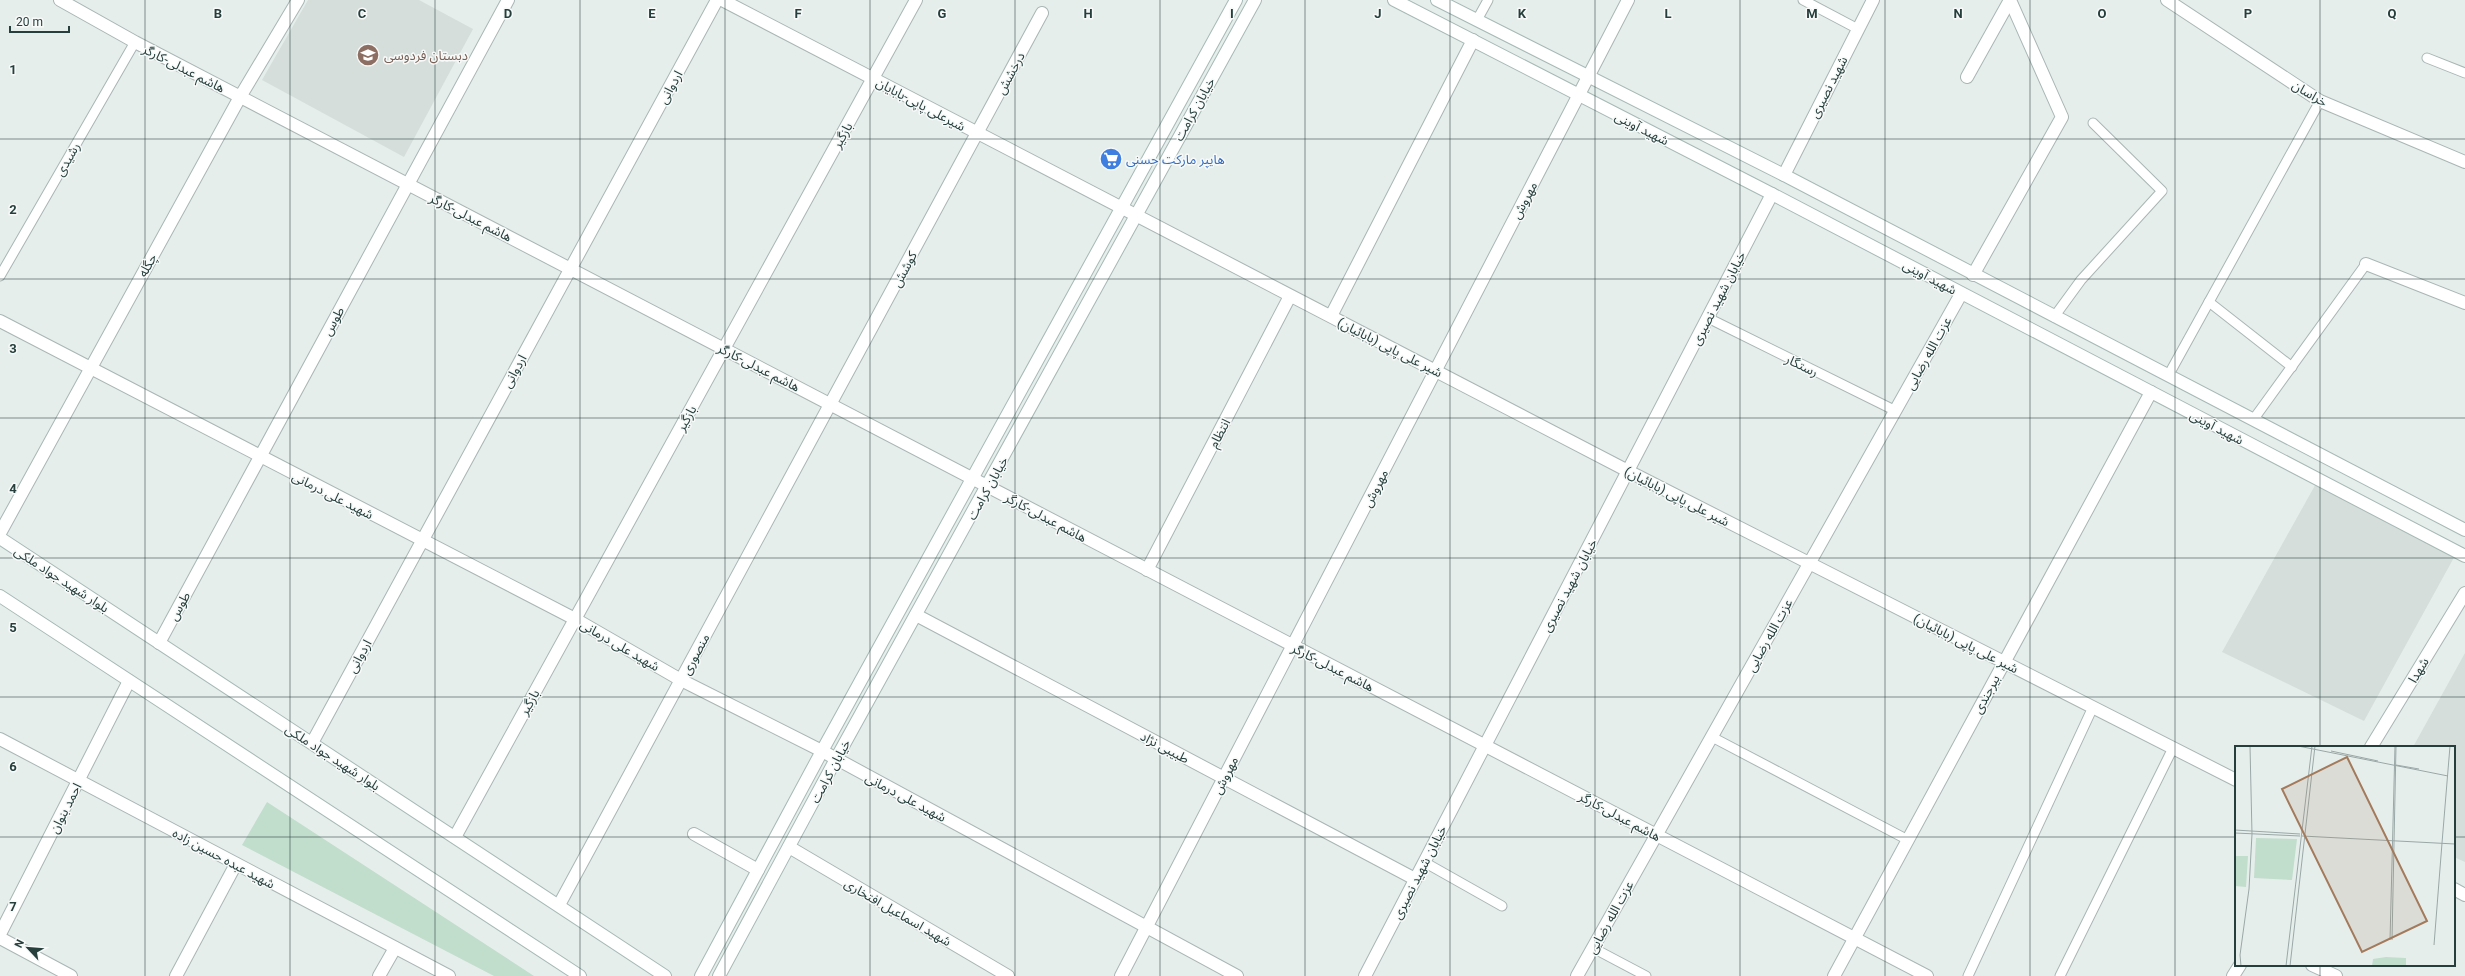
<svg xmlns="http://www.w3.org/2000/svg" width="2465" height="976" font-family="Roboto,'Noto Sans Arabic',sans-serif">
<style>
.built{fill:#d5dedb}
.green{fill:#c1ddcc}
.lines{fill:none;stroke-linecap:round;stroke-linejoin:round}
.lane-casing{stroke:#a9b6b4;stroke-width:11}
.street-casing{stroke:#a9b6b4;stroke-width:14}
.secondary-casing{stroke:#a6b9b5;stroke-width:14}
.lane{stroke:#fff;stroke-width:9}
.street{stroke:#fff;stroke-width:12}
.secondary{stroke:#fff;stroke-width:12}
.grid{fill:none;stroke:#263f3c;stroke-width:1;stroke-opacity:0.55}
.labels{text-anchor:middle;stroke-width:3;stroke-linejoin:round;paint-order:stroke}
.education-label{font-size:13px;fill:#785e54;stroke:#f7faf9;text-anchor:start}
.street-label{font-size:13px;fill:#263f3c;stroke:#f7faf9}
.shop-label{font-size:13px;fill:#366cbe;stroke:#f7faf9;text-anchor:start}
.inset-road{fill:none;stroke:#99a8a6;stroke-width:1}
.view{fill:#a37a5b;fill-opacity:0.15;stroke:#a37a5b;stroke-width:2}
.inset-edge{fill:none;stroke:#263f3c;stroke-width:2}
.grid-label{font-size:13px;text-anchor:middle;font-weight:bold;fill:#263f3c;stroke:#f7faf9;stroke-width:3;stroke-linejoin:round;paint-order:stroke}
</style>
<rect width="100%" height="100%" fill="#e6eeec"/>
<g class="built">
<polygon points="308,0 419,0 473,29 404,157 262,80"/>
<polygon points="2318,480 2457,552 2364,721 2222,652"/>
<polygon points="2465,653 2465,862 2454,857 2454,747 2413,747"/>
</g>
<polygon class="green" points="267,802 534,976 494,976 242,845"/>
<g class="lines">
<g class="lane-casing">
<g id="lane">
<polyline points="1803,0 1858,29"/>
<polyline points="1477,20 1488,0"/>
<polyline points="2427,58 2465,73"/>
<polyline points="0,276 135,42"/>
<polyline points="2209,302 2292,367"/>
<polyline points="2054,317 2081,280 2162,191 2093,123"/>
<polyline points="1708,318 1896,411"/>
<polyline points="2168,376 2320,101"/>
<polyline points="2253,420 2366,264"/>
<polyline points="1712,737 1908,840"/>
<polyline points="1424,862 1502,906"/>
<polyline points="1593,948 1646,976"/>
<polyline points="1968,976 2093,707"/>
<polyline points="2060,976 2173,748"/>
</g>
</g>
<g class="street-casing">
<g id="street">
<polyline points="60,0 135,42 1927,976"/>
<polyline points="722,0 1628,471 2236,780"/>
<polyline points="2167,0 2320,101 2465,162"/>
<polyline points="1967,77 2010,0"/>
<polyline points="1784,175 1873,0"/>
<polyline points="2366,264 2465,303"/>
<polyline points="1973,275 2062,117 2010,0"/>
<polyline points="1331,316 1473,40"/>
<polyline points="0,321 575,619 681,680 822,751 1237,976"/>
<polyline points="0,533 240,97 298,0"/>
<polyline points="1147,570 1290,296"/>
<polyline points="916,615 1415,879"/>
<polyline points="159,643 508,0"/>
<polyline points="0,739 449,976"/>
<polyline points="312,743 717,0"/>
<polyline points="2371,747 2465,593"/>
<polyline points="694,834 758,870"/>
<polyline points="455,837 916,0"/>
<polyline points="789,847 1008,976"/>
<polyline points="2454,889 2465,895"/>
<polyline points="559,905 1042,13"/>
<polyline points="0,934 129,681"/>
<polyline points="0,938 71,976"/>
<polyline points="2312,965 2336,976"/>
<polyline points="176,976 236,864"/>
<polyline points="379,976 395,948"/>
<polyline points="1121,976 1628,0"/>
<polyline points="1365,976 1772,194"/>
<polyline points="1577,976 1961,294"/>
<polyline points="1834,976 2151,392"/>
<polyline points="2233,976 2240,965"/>
</g>
</g>
<g class="secondary-casing">
<g id="secondary">
<polyline points="1394,0 1772,194 2465,556"/>
<polyline points="1437,0 1784,175 2465,530"/>
<polyline points="0,538 665,976"/>
<polyline points="0,596 580,976"/>
<polyline points="701,976 822,751 1236,0"/>
<polyline points="719,976 836,759 1255,0"/>
</g>
</g>
<use href="#lane" class="lane"/>
<use href="#street" class="street"/>
<use href="#secondary" class="secondary"/>
</g>
<path class="grid" d="M145,0v976M290,0v976M435,0v976M580,0v976M725,0v976M870,0v976M1015,0v976M1160,0v976M1305,0v976M1450,0v976M1595,0v976M1740,0v976M1885,0v976M2030,0v976M2175,0v976M2320,0v747M0,139h2465M0,279h2465M0,418h2465M0,558h2465M0,697h2465M0,837h2236M2454,837h11M2320,965v11"/>
<defs>
<g id="school-disc" transform="scale(1.15)"><circle r="9.5" fill="#8d6e63" stroke="#f7faf9"/><path d="M0-5L7-2L0 1L-7-2ZM-4 1L0 2.5L4 1V4Q0 6-4 4Z" fill="#fff"/></g>
<g id="supermarket-disc" transform="scale(1.15)"><circle r="9.5" fill="#3f7fe0" stroke="#f7faf9"/><path d="M-6-5.5h2.5l.6 2H6L4.5 2H-2.5L-4.4-4H-6ZM-1.5 3.2a1.3 1.3 0 1 0 .1 0ZM3 3.2a1.3 1.3 0 1 0 .1 0Z" fill="#fff"/></g>
</defs>
<g fill-rule="evenodd">
<use href="#school-disc" x="368" y="55"/>
<use href="#supermarket-disc" x="1111" y="159"/>
</g>
<g class="labels">
<g class="education-label">
<text x="384" y="60">دبستان فردوسی</text>
</g>
<g class="street-label">
<text transform="translate(184 68) rotate(27)" y="5">هاشم عبدلی-کارگر</text>
<text transform="translate(1010 73) rotate(-62)" y="5">درخشش</text>
<text transform="translate(670 87) rotate(-61)" y="5">اردوانی</text>
<text transform="translate(1828 87) rotate(-63)" y="5">شهید نصیری</text>
<text transform="translate(2310 93) rotate(31)" y="5">خراسان</text>
<text transform="translate(921 104) rotate(28)" y="5">شیرعلی پاپی-بابایان</text>
<text transform="translate(1194 109) rotate(-61)" y="5">خیابان کرامت</text>
<text transform="translate(1642 128) rotate(27)" y="5">شهید آوینی</text>
<text transform="translate(842 135) rotate(-61)" y="5">بازگیر</text>
<text transform="translate(67 159) rotate(-60)" y="5">رشیدی</text>
<text transform="translate(1524 200) rotate(-62)" y="5">مهروش</text>
<text transform="translate(471 217) rotate(27)" y="5">هاشم عبدلی-کارگر</text>
<text transform="translate(147 265) rotate(-61)" y="5">چگله</text>
<text transform="translate(904 269) rotate(-62)" y="5">کوشش</text>
<text transform="translate(1930 277) rotate(28)" y="5">شهید آوینی</text>
<text transform="translate(1718 298) rotate(-63)" y="5">خیابان شهید نصیری</text>
<text transform="translate(333 321) rotate(-61)" y="5">طوس</text>
<text transform="translate(1390 347) rotate(27)" y="5">شیر علی پاپی (بابائیان)</text>
<text transform="translate(1928 353) rotate(-61)" y="5">عزت الله رضایی</text>
<text transform="translate(1802 365) rotate(26)" y="5">رستگار</text>
<text transform="translate(759 367) rotate(27)" y="5">هاشم عبدلی-کارگر</text>
<text transform="translate(514 371) rotate(-61)" y="5">اردوانی</text>
<text transform="translate(686 418) rotate(-61)" y="5">بازگیر</text>
<text transform="translate(2217 427) rotate(28)" y="5">شهید آوینی</text>
<text transform="translate(1219 433) rotate(-62)" y="5">انتظام</text>
<text transform="translate(987 488) rotate(-61)" y="5">خیابان کرامت</text>
<text transform="translate(1375 488) rotate(-63)" y="5">مهروش</text>
<text transform="translate(333 495) rotate(27)" y="5">شهید علی درمانی</text>
<text transform="translate(1677 496) rotate(27)" y="5">شیر علی پاپی (بابائیان)</text>
<text transform="translate(1046 517) rotate(28)" y="5">هاشم عبدلی-کارگر</text>
<text transform="translate(62 579) rotate(33)" y="5">بلوار شهید جواد ملکی</text>
<text transform="translate(1569 585) rotate(-62)" y="5">خیابان شهید نصیری</text>
<text transform="translate(179 606) rotate(-61)" y="5">طوس</text>
<text transform="translate(1769 635) rotate(-61)" y="5">عزت الله رضایی</text>
<text transform="translate(1966 643) rotate(27)" y="5">شیر علی پاپی (بابائیان)</text>
<text transform="translate(620 645) rotate(30)" y="5">شهید علی درمانی</text>
<text transform="translate(695 654) rotate(-62)" y="5">منصوری</text>
<text transform="translate(359 656) rotate(-61)" y="5">اردوانی</text>
<text transform="translate(1333 667) rotate(27)" y="5">هاشم عبدلی-کارگر</text>
<text transform="translate(2418 670) rotate(-59)" y="5">شهدا</text>
<text transform="translate(1986 694) rotate(-62)" y="5">بیرجندی</text>
<text transform="translate(529 702) rotate(-61)" y="5">بازگیر</text>
<text transform="translate(1165 747) rotate(28)" y="5">طبیبی نژاد</text>
<text transform="translate(333 757) rotate(33)" y="5">بلوار شهید جواد ملکی</text>
<text transform="translate(830 771) rotate(-62)" y="5">خیابان کرامت</text>
<text transform="translate(1225 775) rotate(-63)" y="5">مهروش</text>
<text transform="translate(906 797) rotate(28)" y="5">شهید علی درمانی</text>
<text transform="translate(65 808) rotate(-63)" y="5">احمد بنوان</text>
<text transform="translate(1620 816) rotate(28)" y="5">هاشم عبدلی-کارگر</text>
<text transform="translate(224 858) rotate(28)" y="5">شهید عبده حسین زاده</text>
<text transform="translate(1419 872) rotate(-63)" y="5">خیابان شهید نصیری</text>
<text transform="translate(898 912) rotate(30)" y="5">شهید اسماعیل افتخاری</text>
<text transform="translate(1610 917) rotate(-61)" y="5">عزت الله رضایی</text>
</g>
<g class="shop-label">
<text x="1126" y="164">هایپر مارکت حسنی</text>
</g>
</g>
<g transform="translate(2235 746)">
<rect width="220" height="220" fill="#e6eeec"/>
<path d="M21,92l41,1 -5,41 -38,-2zM0,110h13l-2,31 -11,-1zM151,211l20,1v8h-34l1,-7z" fill="#c1ddcc"/>
<path class="inset-road" d="M63,0l150,30M96,5l47,10M161,19l23,4M0,84l65,4M0,87l65,3M67,90l153,8M207,97l8,-97M155,194l5,-194M157,194l4,-194M199,199l8,-102M6,220l-1,-11 9,-66 3,-55 -2,-88M51,220l26,-220M55,220l25,-220"/>
<path class="view" d="M112,11l80,164 -65,31 -80,-163z"/>
<rect width="220" height="220" class="inset-edge"/>
</g>
<g class="grid-label">
<text x="218" y="18">B</text>
<text x="362" y="18">C</text>
<text x="508" y="18">D</text>
<text x="652" y="18">E</text>
<text x="798" y="18">F</text>
<text x="942" y="18">G</text>
<text x="1088" y="18">H</text>
<text x="1232" y="18">I</text>
<text x="1378" y="18">J</text>
<text x="1522" y="18">K</text>
<text x="1668" y="18">L</text>
<text x="1812" y="18">M</text>
<text x="1958" y="18">N</text>
<text x="2102" y="18">O</text>
<text x="2248" y="18">P</text>
<text x="2392" y="18">Q</text>
<text x="13" y="74">1</text>
<text x="13" y="214">2</text>
<text x="13" y="353">3</text>
<text x="13" y="493">4</text>
<text x="13" y="632">5</text>
<text x="13" y="771">6</text>
<text x="13" y="911">7</text>
</g>
<g transform="translate(28 948) rotate(296)" stroke="#f7faf9" stroke-width="3" paint-order="stroke">
<path d="M0-3L7 15L0 10L-7 15Z" fill="#263f3c"/>
<text y="-6" font-size="11" font-weight="bold" text-anchor="middle" fill="#263f3c">N</text>
</g>
<path d="M10 26v6h59v-6" fill="none" stroke="#263f3c" stroke-width="2"/>
<text x="16" y="26" font-size="12" fill="#263f3c" stroke="#f7faf9" stroke-width="3" paint-order="stroke">20 m</text>
</svg>
